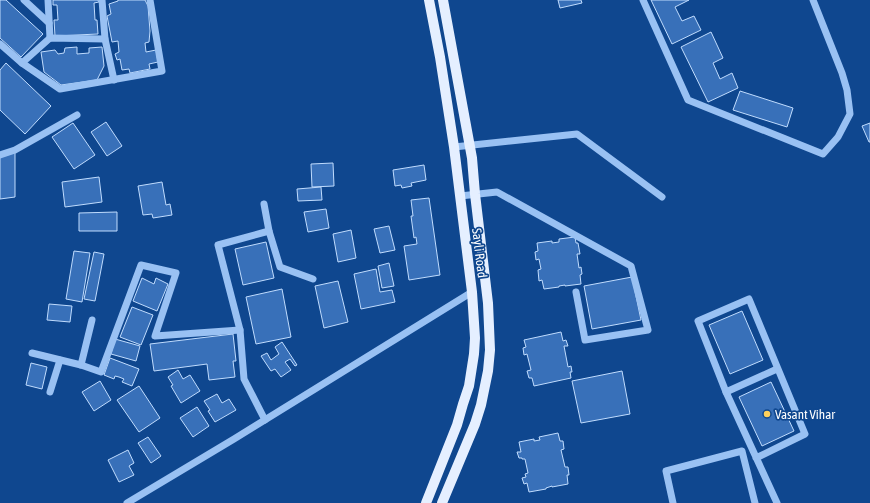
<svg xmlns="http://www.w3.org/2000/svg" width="870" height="503" font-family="'Asap Condensed',sans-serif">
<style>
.building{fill:#3870b9;stroke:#c0dcfe}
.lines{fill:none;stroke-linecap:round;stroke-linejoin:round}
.minor{stroke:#99c1f3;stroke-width:7}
.major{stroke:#e5efff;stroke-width:10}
.poi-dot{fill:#ffd05b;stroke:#0f478f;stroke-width:1.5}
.labels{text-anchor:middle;stroke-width:3.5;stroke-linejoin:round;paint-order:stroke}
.street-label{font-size:13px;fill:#fff;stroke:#0f478f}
.poi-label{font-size:13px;fill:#fff;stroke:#0f478f;text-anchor:start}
</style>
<rect width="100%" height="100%" fill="#0f478f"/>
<g class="building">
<polygon points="0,0 6,0 43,34 21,57 0,38"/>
<polygon points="53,0 98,0 99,2 94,3 95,20 97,20 98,34 55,36 54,20 58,20 57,5 53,5"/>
<polygon points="118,0 145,0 148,6 150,31 149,42 145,43 146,52 156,50 158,62 149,64 150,69 130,73 129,69 122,70 120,59 117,60 115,54 119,52 118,41 112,42 107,16 111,14 109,4 118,1"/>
<polygon points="558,0 581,0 582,3 560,8"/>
<polygon points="651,0 689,0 675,7 682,21 694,16 701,30 672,44"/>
<polygon points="711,32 723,58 713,63 720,79 732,73 738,88 708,102 681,47"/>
<polygon points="77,47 77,54 89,53 89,48 102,47 104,66 97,80 61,85 44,72 41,52 55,50 58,54 64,53 65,48"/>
<polygon points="6,63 51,106 25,134 0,110 0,70"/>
<polygon points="740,91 793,108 787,127 733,110"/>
<polygon points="106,122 122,146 107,156 91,132"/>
<polygon points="73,123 95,155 74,169 52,137"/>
<polygon points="870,123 870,142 869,142 862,126"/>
<polygon points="15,150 15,197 0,199 0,155"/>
<polygon points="333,163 334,186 312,187 311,164"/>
<polygon points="424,165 426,180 411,183 412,186 402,188 401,185 395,186 393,170"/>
<polygon points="99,177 102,202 65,207 62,182"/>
<polygon points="162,182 166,205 170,204 172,215 153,218 152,214 143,215 138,186"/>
<polygon points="321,187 322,200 298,201 297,189"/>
<polygon points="429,198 440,275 409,280 404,246 417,244 416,237 414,238 411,216 413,216 411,200"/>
<polygon points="326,209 329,228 308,232 304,212"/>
<polygon points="117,212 117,231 79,231 79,213"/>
<polygon points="389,226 395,250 380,253 374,229"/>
<polygon points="351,230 356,258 338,262 333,234"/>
<polygon points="575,237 576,243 578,243 580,254 577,254 579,268 581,267 582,274 580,275 581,284 565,286 565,285 559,286 559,287 544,289 542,280 539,281 538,270 541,269 539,259 536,260 535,252 538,251 537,243 552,241 552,243 559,242 559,239"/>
<polygon points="266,242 274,278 243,285 235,249"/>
<polygon points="74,251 90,253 82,302 66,299"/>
<polygon points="94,252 104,254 95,301 84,299"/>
<polygon points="389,263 394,286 382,288 378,266"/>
<polygon points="376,269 380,292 392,290 395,302 361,309 354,274"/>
<polygon points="632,277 641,320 592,329 584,286"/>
<polygon points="142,278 154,284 156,278 168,284 157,311 133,301"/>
<polygon points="338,281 348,322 324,328 315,286"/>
<polygon points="282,289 291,337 256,344 246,297"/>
<polygon points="49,304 72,306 70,322 47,320"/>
<polygon points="132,307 153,315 141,345 120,337"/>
<polygon points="742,311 763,360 730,374 709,325"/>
<polygon points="561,332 563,341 566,340 568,346 564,346 568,367 571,366 572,372 570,372 571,378 534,386 532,378 529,378 527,371 531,370 527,354 524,355 523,348 526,347 524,340"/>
<polygon points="233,334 236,361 233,361 235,377 209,380 207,364 154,371 150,344"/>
<polygon points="115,339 140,346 136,361 111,354"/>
<polygon points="282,342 297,365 295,366 290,359 285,362 291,370 281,377 275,369 271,371 261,356 267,353 271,360 279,354 275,347"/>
<polygon points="110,358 139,369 132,386 122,382 124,379 119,377 115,376 114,379 104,375"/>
<polygon points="31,363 47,367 42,389 26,385"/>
<polygon points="178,370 183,379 190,375 200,391 181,403 171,386 173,385 168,377"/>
<polygon points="622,371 630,414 581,423 572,381"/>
<polygon points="100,381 111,400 94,411 82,392"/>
<polygon points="771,382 794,431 762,446 739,397"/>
<polygon points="139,386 160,418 139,432 117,400"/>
<polygon points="217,394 222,403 229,399 236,410 215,422 208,411 210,410 204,401"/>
<polygon points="197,407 209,426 193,437 180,418"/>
<polygon points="558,433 560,441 563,441 564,449 561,450 565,467 568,467 569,475 567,475 568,484 552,487 552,486 546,488 546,489 529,492 527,483 524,484 522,478 526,477 525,474 528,473 525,459 522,459 522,458 519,458 517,452 521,452 519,442 534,439 534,441 540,440 539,437"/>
<polygon points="148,437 161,456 151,463 138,443"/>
<polygon points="128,450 134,463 129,466 134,475 119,482 108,460"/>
</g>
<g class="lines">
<g class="minor">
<polyline points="24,0 49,23"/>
<polyline points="48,0 50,38"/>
<polyline points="102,0 105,39 114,80"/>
<polyline points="643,0 688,100 823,154 838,137 850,114 847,90 842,73 813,0"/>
<polyline points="105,39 50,38 22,63 60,89 162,71 150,0"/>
<polyline points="0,44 22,63"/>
<polyline points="454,147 577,134 662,197"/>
<polyline points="0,155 15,150 77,115"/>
<polyline points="460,196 497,192 631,266 648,330 585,340 576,292"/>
<polyline points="264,204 269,231 218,245 240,330 244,379 265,420"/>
<polyline points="269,231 280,267 313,279"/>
<polyline points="32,353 81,365 101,372 141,265 176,273 155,336 240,330"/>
<polyline points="81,365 92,320"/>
<polyline points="50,392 60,360"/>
<polyline points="726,392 777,369"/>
<polyline points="756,458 805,434 749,299 698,321 726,392 777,503"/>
<polyline points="127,503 234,439 472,292"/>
<polyline points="673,503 666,471 742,451 755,503"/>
</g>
<g class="major">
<polyline points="426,503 457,425 463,404 469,386 474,354 475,338 472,292 454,147 440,57 429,0"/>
<polyline points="442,503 475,424 481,405 488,371 490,350 488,303 475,194 472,158 443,0"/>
</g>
</g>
<circle class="poi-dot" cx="767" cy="414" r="4"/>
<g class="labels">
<g class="street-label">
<text transform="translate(480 253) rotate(83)" y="5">Sayli Road</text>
</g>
<g class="poi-label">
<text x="775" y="419">Vasant Vihar</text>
</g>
</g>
</svg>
